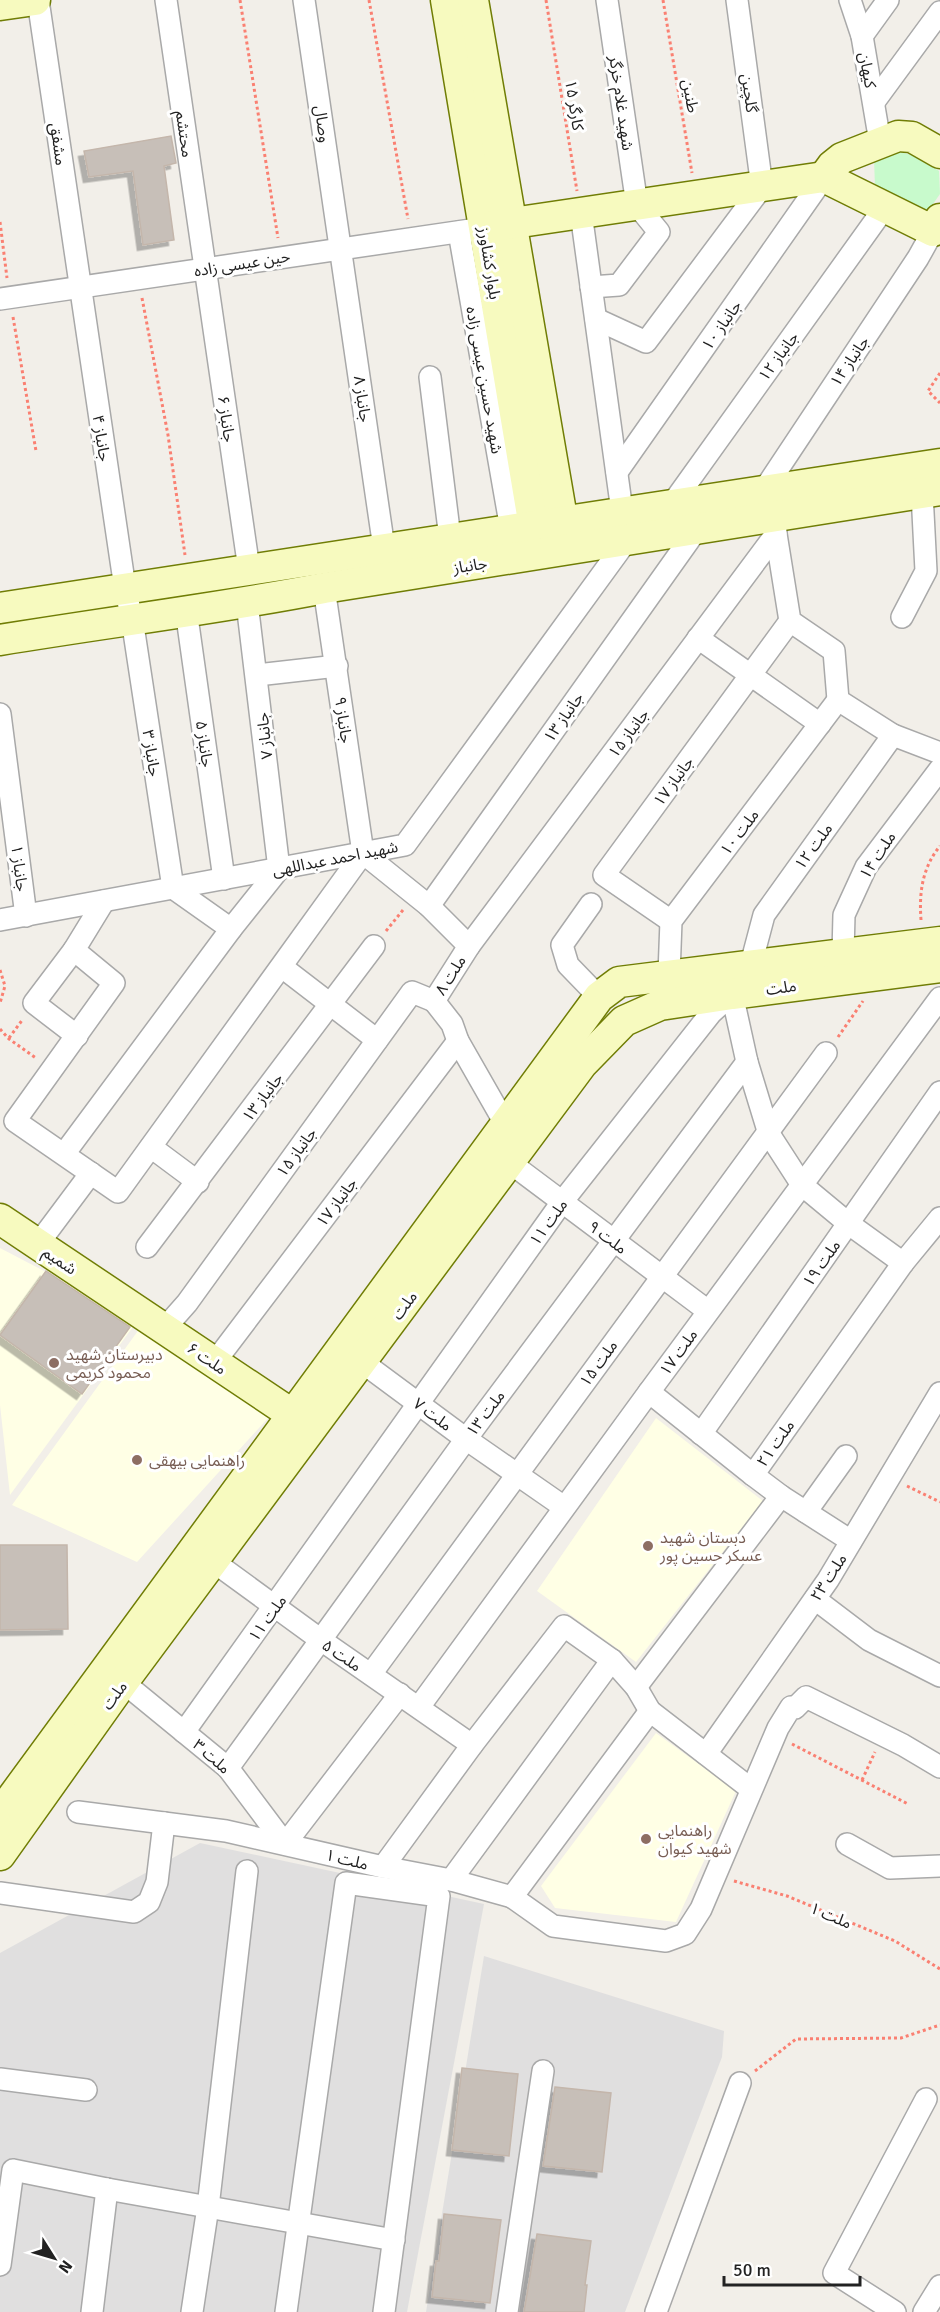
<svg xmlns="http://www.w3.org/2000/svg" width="940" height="2312" font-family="Signika,'Noto Sans Arabic',sans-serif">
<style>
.residential{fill:#e0dfdf}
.education{fill:#ffffe5}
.park{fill:#c8facc}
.building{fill:#c7bfb8;stroke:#c4b6ab;stroke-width:1.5;filter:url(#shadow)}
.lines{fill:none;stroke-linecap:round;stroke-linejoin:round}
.street-casing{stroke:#a9a9a9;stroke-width:24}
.secondary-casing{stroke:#707d05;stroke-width:33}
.path{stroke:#fa8072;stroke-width:3;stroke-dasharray:3 3;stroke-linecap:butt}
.street{stroke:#fff;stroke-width:21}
.secondary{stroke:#f7fabf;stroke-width:30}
.education-dot{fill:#8d6e63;stroke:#fff;stroke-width:2}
.labels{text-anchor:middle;stroke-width:6;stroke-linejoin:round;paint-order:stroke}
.street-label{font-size:16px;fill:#222;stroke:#fff}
.education-label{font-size:16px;fill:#785e54;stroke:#fff;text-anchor:start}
</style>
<defs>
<filter id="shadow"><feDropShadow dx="-5.5" dy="5.5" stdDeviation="0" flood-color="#0004"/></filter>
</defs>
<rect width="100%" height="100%" fill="#f2efe9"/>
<g class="residential">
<polygon points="200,1843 484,1904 407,2312 0,2312 0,1953"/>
<polygon points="484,1956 724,2031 722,2057 625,2312 426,2312"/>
</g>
<g class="education">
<polygon points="0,1248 138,1320 10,1495 0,1405"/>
<polygon points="140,1328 270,1416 137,1562 12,1505"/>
<polygon points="656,1418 763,1501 636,1662 537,1591"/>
<polygon points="656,1733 736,1791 676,1922 555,1908 541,1886"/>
</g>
<polygon class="park" points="892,150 916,156 939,171 940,194 928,211 913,207 875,187 874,159"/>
<g class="building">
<polygon points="171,136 176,163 164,166 174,240 143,245 133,171 89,177 84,151"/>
<polygon points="46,1271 130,1327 82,1394 0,1335"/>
<polygon points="0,1545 67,1545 68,1629 0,1630"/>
<polygon points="462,2068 518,2074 509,2156 452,2150"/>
<polygon points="555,2087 611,2093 602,2172 543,2166"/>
<polygon points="444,2214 501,2220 490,2303 432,2297 436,2261 439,2261"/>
<polygon points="537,2234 591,2241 585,2285 587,2285 584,2312 524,2312"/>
</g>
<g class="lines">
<g class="street-casing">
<g id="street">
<polyline points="38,0 125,588 132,619 173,888 231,929"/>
<polyline points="166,0 249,569"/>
<polyline points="304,0 384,548"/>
<polyline points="850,0 862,36 880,142"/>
<polyline points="862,36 888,0"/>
<polyline points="874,102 940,12"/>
<polyline points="581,213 622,511"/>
<polyline points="459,232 511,529"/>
<polyline points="591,287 619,285 659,232 637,205 607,0"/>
<polyline points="0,299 484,228"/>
<polyline points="596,319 646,342 762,187 737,0"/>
<polyline points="430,377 450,538"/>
<polyline points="617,472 824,177"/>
<polyline points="764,490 918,258 933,231"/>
<polyline points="672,504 885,207"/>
<polyline points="776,534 790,621 834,651 838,700 893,735 940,753"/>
<polyline points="324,588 363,853"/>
<polyline points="186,610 224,879"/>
<polyline points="902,617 926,571 922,493"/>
<polyline points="698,638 820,724"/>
<polyline points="257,675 337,666"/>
<polyline points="0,714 26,916"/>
<polyline points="363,853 429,906 469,946 434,1001 452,1024 458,1041 506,1125"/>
<polyline points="104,901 74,950 114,983 15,1121 118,1192 363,853"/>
<polyline points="591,904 562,945 568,965 599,997"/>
<polyline points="429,906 697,529"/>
<polyline points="0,920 405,845 627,540"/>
<polyline points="671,921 604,875 790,621"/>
<polyline points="469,946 776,534 775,515"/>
<polyline points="74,950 34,1003 77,1036"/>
<polyline points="843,953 844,915 866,867 940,769"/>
<polyline points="751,964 764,915 893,735"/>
<polyline points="282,967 377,1040"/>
<polyline points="669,974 671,921 838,700"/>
<polyline points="151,1147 198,1182"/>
<polyline points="64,1154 231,929 279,869 247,603"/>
<polyline points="509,1162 708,1311"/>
<polyline points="38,1244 91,1173"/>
<polyline points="147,1247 374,946"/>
<polyline points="164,1329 187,1303 412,992 434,1001"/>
<polyline points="362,1362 466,1439 564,1507"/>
<polyline points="214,1363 458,1041"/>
<polyline points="649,1392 753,1475"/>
<polyline points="701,1434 940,1092"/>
<polyline points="781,1496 851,1541"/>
<polyline points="806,1512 846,1456"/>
<polyline points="214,1562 321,1640 472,1745"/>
<polyline points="815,1599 869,1640 940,1676"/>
<polyline points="371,1674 826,1053"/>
<polyline points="123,1682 228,1768 285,1844 400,1694"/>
<polyline points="636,1687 781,1496 753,1475 903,1263 940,1218"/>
<polyline points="419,1707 649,1392 940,998"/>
<polyline points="184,1732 562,1202 711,1013 732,994 747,1062 769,1134 802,1185 849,1224 903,1263"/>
<polyline points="706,1754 828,1580 940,1393"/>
<polyline points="228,1768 466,1439 747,1062"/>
<polyline points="78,1812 226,1831 383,1867 451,1880 512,1897 553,1926 666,1941 685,1934 701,1909 778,1728 791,1707 795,1708 806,1697 903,1745 940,1767"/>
<polyline points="847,1844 890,1868 940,1866"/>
<polyline points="383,1867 472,1745 564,1626 612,1660 636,1687 650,1711 751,1789"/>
<polyline points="451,1880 612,1660"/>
<polyline points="0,1893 134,1912 149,1902 157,1882 164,1823"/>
<polyline points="512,1897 650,1711"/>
<polyline points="0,2079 86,2090"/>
<polyline points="0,2265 13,2170 107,2189 394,2240"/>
<polyline points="92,2312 107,2189"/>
<polyline points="192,2312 208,2207 247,1871"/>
<polyline points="286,2312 346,1883 439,1896 384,2312"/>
<polyline points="507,2312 543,2071"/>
<polyline points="656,2312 740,2083"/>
<polyline points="895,2312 834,2273 926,2099"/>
<polyline points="924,2312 940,2286"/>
</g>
</g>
<g class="secondary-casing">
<g id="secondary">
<polyline points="446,0 537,545"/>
<polyline points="473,0 566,541"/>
<polyline points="0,5 35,0"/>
<polyline points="940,153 912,137 898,136 842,158 832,166 824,177 933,231 940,219"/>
<polyline points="493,226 824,177"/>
<polyline points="0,608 940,464"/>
<path d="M0,640c108,-18 217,-31 324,-52l616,-98"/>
<polyline points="0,1219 293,1415"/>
<polyline points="0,1814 599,997 619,982 940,942"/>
<polyline points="0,1855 123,1682 582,1064 624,1021 660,1005 732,994 940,967"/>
</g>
</g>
<g class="path">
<polyline points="240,0 278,238"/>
<polyline points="369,0 408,219"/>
<polyline points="546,0 577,191"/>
<polyline points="663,0 692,173"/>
<polyline points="0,222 7,278"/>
<polyline points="142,298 168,435 185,555"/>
<polyline points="13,317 36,451"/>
<polyline points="940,373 928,391 940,403"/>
<path d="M921,920c-2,-27 1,-52 19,-74"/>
<polyline points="386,931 403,910"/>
<polyline points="0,970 5,986 0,1003"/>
<polyline points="0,1029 9,1039 36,1058"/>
<polyline points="838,1037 863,1001"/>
<polyline points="9,1038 23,1019"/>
<polyline points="907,1486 940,1502"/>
<polyline points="792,1744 908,1804"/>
<polyline points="862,1780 875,1752"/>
<polyline points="734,1881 787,1896 895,1941 940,1969"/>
<polyline points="755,2071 796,2039 901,2038 940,2025"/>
</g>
<use href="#street" class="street"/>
<use href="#secondary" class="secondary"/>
</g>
<g class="education-dot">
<circle cx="54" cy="1363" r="6"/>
<circle cx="137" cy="1460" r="6"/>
<circle cx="648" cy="1546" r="6"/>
<circle cx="646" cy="1839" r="6"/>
</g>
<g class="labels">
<g class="street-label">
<text transform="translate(868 70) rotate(79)" y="6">کیهان</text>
<text transform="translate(750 93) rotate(82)" y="6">گلچین</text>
<text transform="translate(691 96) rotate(80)" y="6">طنین</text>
<text transform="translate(622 103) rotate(82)" y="6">شهید غلام خرگر</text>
<text transform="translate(575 105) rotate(81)" y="6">کارگر ۱۵</text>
<text transform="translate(323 124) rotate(82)" y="6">وصال</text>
<text transform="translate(185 134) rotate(82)" y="6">محتشم</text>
<text transform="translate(59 144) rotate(82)" y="6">مشفق</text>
<text transform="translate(242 263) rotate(-9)" y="6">حین عیسی زاده</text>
<text transform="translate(490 263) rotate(81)" y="6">بلوار کشاورز</text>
<text transform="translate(721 325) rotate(-55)" y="6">جانباز ۱۰</text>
<text transform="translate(778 356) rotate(-54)" y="6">جانباز ۱۲</text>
<text transform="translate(849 361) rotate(-56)" y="6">جانباز ۱۴</text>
<text transform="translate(485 380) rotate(80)" y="6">شهید حسین عیسی زاده</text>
<text transform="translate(363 399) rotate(82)" y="6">جانباز ۸</text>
<text transform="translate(227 419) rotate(82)" y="6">جانباز ۶</text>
<text transform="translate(102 438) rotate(81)" y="6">جانباز ۴</text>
<text transform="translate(470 565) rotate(-9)" y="6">جانباز</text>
<text transform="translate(563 717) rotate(-55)" y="6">جانباز ۱۳</text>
<text transform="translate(344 720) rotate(82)" y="6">جانباز ۹</text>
<text transform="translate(628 733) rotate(-53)" y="6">جانباز ۱۵</text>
<text transform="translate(264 736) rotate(-96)" y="6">جانباز ۷</text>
<text transform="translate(205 744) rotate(82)" y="6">جانباز ۵</text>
<text transform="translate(152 753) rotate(81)" y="6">جانباز ۳</text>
<text transform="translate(673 781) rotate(-54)" y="6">جانباز ۱۷</text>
<text transform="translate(739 832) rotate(-53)" y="6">ملت ۱۰</text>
<text transform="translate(813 846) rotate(-54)" y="6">ملت ۱۲</text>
<text transform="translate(877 855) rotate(-57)" y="6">ملت ۱۴</text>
<text transform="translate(335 858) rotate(-11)" y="6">شهید احمد عبداللهی</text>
<text transform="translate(20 868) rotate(83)" y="6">جانباز ۱</text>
<text transform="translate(450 975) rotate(-58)" y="6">ملت ۸</text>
<text transform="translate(781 987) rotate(-8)" y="6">ملت</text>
<text transform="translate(262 1097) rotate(-53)" y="6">جانباز ۱۳</text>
<text transform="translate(296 1152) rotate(-54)" y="6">جانباز ۱۵</text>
<text transform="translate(336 1202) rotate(-53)" y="6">جانباز ۱۷</text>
<text transform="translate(548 1222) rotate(-54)" y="6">ملت ۱۱</text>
<text transform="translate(608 1237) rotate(37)" y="6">ملت ۹</text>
<text transform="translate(60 1260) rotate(34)" y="6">شمیم</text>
<text transform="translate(821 1263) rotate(-55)" y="6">ملت ۱۹</text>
<text transform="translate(404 1305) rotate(-54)" y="6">ملت</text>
<text transform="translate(678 1352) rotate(-54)" y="6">ملت ۱۷</text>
<text transform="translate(207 1358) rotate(34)" y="6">ملت ۶</text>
<text transform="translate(598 1363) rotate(-54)" y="6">ملت ۱۵</text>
<text transform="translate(485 1413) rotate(-53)" y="6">ملت ۱۳</text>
<text transform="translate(433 1414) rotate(37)" y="6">ملت ۷</text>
<text transform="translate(775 1443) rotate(-55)" y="6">ملت ۲۱</text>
<text transform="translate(828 1577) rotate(-57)" y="6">ملت ۲۳</text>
<text transform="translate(267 1618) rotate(-54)" y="6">ملت ۱۱</text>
<text transform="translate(342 1655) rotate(34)" y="6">ملت ۵</text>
<text transform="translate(114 1695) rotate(-54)" y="6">ملت</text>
<text transform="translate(212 1756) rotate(41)" y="6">ملت ۳</text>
<text transform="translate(347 1859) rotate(14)" y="6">ملت ۱</text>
<text transform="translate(831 1915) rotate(23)" y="6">ملت ۱</text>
</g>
<g class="education-label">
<text x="66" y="1360">دبیرستان شهید<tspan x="66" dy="18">محمود کریمی</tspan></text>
<text x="149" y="1466">راهنمایی بیهقی</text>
<text x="660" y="1543">دبستان شهید<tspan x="660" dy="18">عسکر حسین پور</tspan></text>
<text x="658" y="1836">راهنمایی<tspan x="658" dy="18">شهید کیوان</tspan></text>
</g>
</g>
<g transform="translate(54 2258) rotate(127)" stroke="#ffffff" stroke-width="4.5" paint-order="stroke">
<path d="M0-4.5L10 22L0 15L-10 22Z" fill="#222222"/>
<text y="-9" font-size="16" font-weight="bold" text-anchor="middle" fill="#222222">N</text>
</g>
<path d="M724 2276v9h136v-9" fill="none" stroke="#222222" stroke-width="3"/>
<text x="733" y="2276" font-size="18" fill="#222222" stroke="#ffffff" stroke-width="4.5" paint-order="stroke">50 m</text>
</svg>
